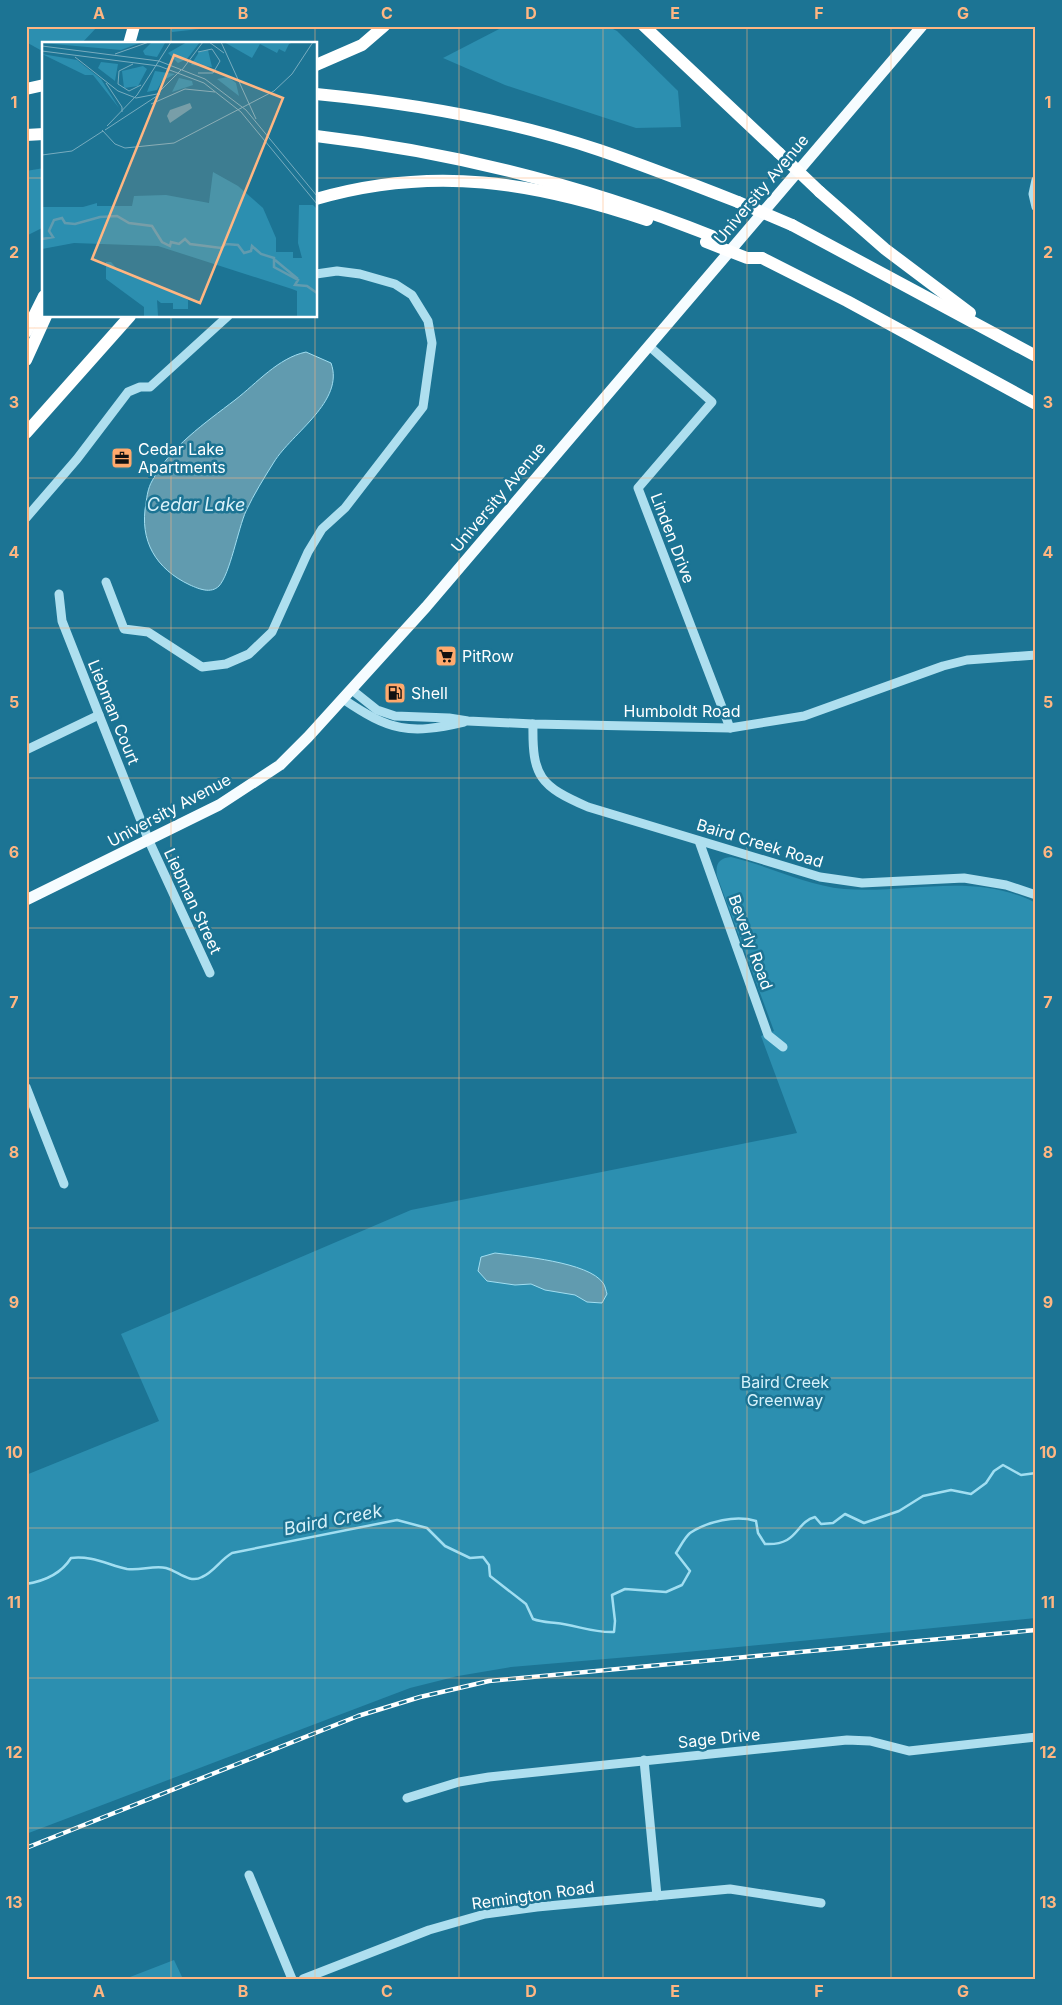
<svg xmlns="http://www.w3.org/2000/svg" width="1062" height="2005" font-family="Inter,sans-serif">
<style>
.green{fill:#2c8fb0}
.water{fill:#619baf;stroke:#a1def1}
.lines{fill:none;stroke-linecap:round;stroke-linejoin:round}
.stream{stroke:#a1def1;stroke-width:2.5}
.minor{stroke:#aedfef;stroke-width:9}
.major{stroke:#f6fcff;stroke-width:11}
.highway{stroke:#fff;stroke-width:12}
.rail-casing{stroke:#fff;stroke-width:4.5}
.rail{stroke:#1c7494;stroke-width:2.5;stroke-dasharray:8;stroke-linecap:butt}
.highway-bridge{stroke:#fff;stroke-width:12}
.grid{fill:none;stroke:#ffb682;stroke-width:1;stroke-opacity:0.55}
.labels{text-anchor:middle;stroke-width:5;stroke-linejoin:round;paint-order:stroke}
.street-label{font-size:16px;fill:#fff;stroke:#1c7494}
.poi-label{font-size:16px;fill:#fff;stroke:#1c7494;text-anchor:start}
.park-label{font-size:16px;fill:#d6f2fb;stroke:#1c7494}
.water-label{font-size:18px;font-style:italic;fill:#d9f2fa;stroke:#1c7494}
.inset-river{fill:none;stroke:#619baf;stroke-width:2.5}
.inset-road{fill:none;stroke:#77acbf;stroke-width:1}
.view{fill:#ffb682;fill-opacity:0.15;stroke:#ffb682;stroke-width:2.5}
.inset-edge{fill:none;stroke:#fff;stroke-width:2.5}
.neatline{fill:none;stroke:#ffb682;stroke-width:2}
.grid-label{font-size:16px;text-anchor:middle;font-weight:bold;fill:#ffb682}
</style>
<rect width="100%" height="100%" fill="#1c7494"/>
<g class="green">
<polygon points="26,26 98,26 81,44 44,44 44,52 26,42"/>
<polygon points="170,26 227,26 172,32"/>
<polygon points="505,26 607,26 617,31 678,91 681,127 636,128 505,85 443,58"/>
<polygon points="44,168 44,227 26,236 26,171"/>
<path d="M731,857c38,9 74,28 113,32 64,5 131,-18 192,14v715l-360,35 -165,14 -53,9 -48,12 -384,146v-359l133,-54 -38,-87 290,-124 386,-77 -36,-97 13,-5 -57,-155c-2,-12 2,-18 14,-19z"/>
<polygon points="174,1960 183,1979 130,1979 130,1977"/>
</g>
<g class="water">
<path d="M306,352l25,11c14,38 -39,70 -57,99 -10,16 -20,32 -28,49 -8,18 -16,63 -27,75 -8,8 -20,3 -29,-1 -34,-16 -51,-44 -44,-82 1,-7 2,-15 6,-22 18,-34 53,-58 83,-81 22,-17 43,-42 71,-48z"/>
<path d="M495,1253c24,3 94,9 108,30 2,2 3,8 4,11l-5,9 -15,-1 -12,-7 -30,-5 -14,-6 -16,1 -28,-4 -9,-10 3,-14z"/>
</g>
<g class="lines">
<path class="stream" d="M26,1584c19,-3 35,-10 45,-26 19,-3 38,7 56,11 13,2 27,-4 39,-1 12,3 23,16 36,9 12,-5 18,-17 30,-24l165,-33 30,8 18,18 25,12 13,-1 6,8 1,11 36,28 7,15c8,3 14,3 23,4 20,2 37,10 58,9l1,-11 -3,-26 13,-6 41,3 16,-7 8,-14 -14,-18c4,-6 9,-16 14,-20 18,-12 46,-18 66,-12l2,12 7,11c34,2 30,-22 50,-27l6,7 12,-1 12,-9 19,9 35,-12 24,-15 28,-6 20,4 15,-11 8,-12 9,-6 18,10 15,-2"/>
<g class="minor">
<polyline points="1036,180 1033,194 1036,207"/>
<polyline points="649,346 712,402 638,488 730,728"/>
<polyline points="26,518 77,459 128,392 140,387 150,387 228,316"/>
<polyline points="106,582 124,629 148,632 202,667 226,664 249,654 272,632 308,552 322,529 345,508 423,407 432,343 428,321 412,295 395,284 360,274 337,271 316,274"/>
<polyline points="59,594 62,621 99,715 149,841 210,973"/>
<polyline points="352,690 377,710 395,716 449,718 468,721 533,724 730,728 804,716 943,666 967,660 1036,655"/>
<path d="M343,699c47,32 66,36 121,23"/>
<path d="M533,724c-1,53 7,62 55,83l232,70 42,6 102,-5 42,7 30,10"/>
<polyline points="26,750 99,715"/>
<polyline points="699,841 768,1035 783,1047"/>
<polyline points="26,1087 64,1184"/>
<polyline points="644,1760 657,1896"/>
<polyline points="407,1798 459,1782 489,1777 847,1740 870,1741 909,1751 1036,1737"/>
<polyline points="249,1875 292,1979"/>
<polyline points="303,1979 429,1930 485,1914 537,1907 730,1889 821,1903"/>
</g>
<polyline class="major" points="26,900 219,805 280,765 308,737 426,607 922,26"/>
<g class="highway">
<polyline points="644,26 779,153"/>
<polyline points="129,44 134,26"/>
<polyline points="316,65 362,45 384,26"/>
<polyline points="26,89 44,85"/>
<path d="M316,94c93,9 194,26 283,56 47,16 93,34 139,52"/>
<polyline points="26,135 44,134"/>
<path d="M316,136c138,16 267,49 396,100"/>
<polyline points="820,192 885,249 970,313"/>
<path d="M316,199c117,-34 218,-17 331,21"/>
<polyline points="792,225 1036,356"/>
<polyline points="762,258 847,301 1036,404"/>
<polyline points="26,332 44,296"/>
<polyline points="26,360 46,316"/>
<polyline points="26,433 130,316"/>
</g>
<g class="rail-casing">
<polyline id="rail" points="26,1848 358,1716 420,1697 489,1681 1036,1630"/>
</g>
<use href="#rail" class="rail"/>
<g class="highway-bridge">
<polyline points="779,153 820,192"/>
<polyline points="738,202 792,225"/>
<polyline points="706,242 747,258 762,258"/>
</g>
</g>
<path class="grid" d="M171,26v18M315,26v18M459,26v1953M603,26v1953M747,26v1953M891,26v1953M26,178h18M316,178h720M171,316v1663M315,316v1663M26,328h1010M26,478h1010M26,628h1010M26,778h1010M26,928h1010M26,1078h1010M26,1228h1010M26,1378h1010M26,1528h1010M26,1678h1010M26,1828h1010"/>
<defs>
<g id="office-square" transform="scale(1.125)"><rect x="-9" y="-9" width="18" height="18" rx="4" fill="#ffa96c" stroke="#1c7494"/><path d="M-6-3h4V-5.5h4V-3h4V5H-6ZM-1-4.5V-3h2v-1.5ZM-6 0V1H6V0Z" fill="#111"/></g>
<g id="supermarket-square" transform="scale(1.125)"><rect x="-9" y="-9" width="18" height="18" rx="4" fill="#ffa96c" stroke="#1c7494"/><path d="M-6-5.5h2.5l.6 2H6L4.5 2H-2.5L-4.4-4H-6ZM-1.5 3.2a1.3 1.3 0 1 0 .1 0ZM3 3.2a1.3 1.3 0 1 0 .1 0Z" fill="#111"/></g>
<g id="fuel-square" transform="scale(1.125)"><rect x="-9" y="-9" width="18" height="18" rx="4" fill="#ffa96c" stroke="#1c7494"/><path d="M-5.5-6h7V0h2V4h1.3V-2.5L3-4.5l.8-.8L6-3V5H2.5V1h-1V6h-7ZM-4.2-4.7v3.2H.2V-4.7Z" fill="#111"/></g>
</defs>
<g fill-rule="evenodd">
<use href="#office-square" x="122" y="458"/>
<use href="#supermarket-square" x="446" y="656"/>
<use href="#fuel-square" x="395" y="693"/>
</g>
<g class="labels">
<g class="street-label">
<text transform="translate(761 189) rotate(-50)" y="6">University Avenue</text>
<text transform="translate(498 497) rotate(-50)" y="6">University Avenue</text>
<text transform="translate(673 538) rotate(69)" y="6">Linden Drive</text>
<text x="682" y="717">Humboldt Road</text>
<text transform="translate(114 712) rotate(68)" y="6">Liebman Court</text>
<text transform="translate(169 810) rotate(-28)" y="6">University Avenue</text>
<text transform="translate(760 843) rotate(17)" y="6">Baird Creek Road</text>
<text transform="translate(193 901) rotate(65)" y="6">Liebman Street</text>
<text transform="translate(751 942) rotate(70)" y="6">Beverly Road</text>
<text transform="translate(719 1738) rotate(-6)" y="6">Sage Drive</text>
<text transform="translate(533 1895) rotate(-8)" y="6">Remington Road</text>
</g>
<g class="poi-label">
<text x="138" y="455">Cedar Lake<tspan x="138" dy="18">Apartments</tspan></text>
<text x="462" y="662">PitRow</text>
<text x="411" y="699">Shell</text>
</g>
<g class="park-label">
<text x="785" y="1388">Baird Creek<tspan x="785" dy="18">Greenway</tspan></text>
</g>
<g class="water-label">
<text x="196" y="511">Cedar Lake</text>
<text transform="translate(333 1520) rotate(-11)" y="6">Baird Creek</text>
</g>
</g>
<g transform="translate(42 42)">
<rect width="275" height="275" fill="#1c7494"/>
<path d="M100,0l-21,8 -79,-7v-1zM145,0h13l-13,17 -9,4 -10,-10zM182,0h70l-5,2 -4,8 -6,-3 -2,4 -17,-9 -8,14zM109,1h14l-8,14 -12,-2 -2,-4zM166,8l4,17 -21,-2 8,-13zM0,12l35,6 24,19 18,29 -26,-33h-8zM59,20l17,2 -3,17 -17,-13zM101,24l4,3 -9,17 -14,2 -2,-17zM113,29l20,3 -13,7 -5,9 -10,2zM186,35l8,6 3,13 -22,-17zM137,36l13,3 1,4 -21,7zM171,130l25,14 25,22 13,30v14h17v6h9l-4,-15 1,-38h14l4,4v108h-20v-26l-5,-2 -134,-43 -84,-3 -32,6v-42h41l14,-4v3h35l2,-10 32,-1 43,8zM64,220h5l9,10 64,25 4,3v9h-15v-6h-12l-4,-3 1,16h-14v-9l-38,-28z" fill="#2c8fb0"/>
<path d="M148,61l2,5 -22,15 -3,-7 3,-6z" fill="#619baf"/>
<path class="inset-river" d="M0,197l11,-2 -4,-6 5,-11 8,-2 3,5 10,1 25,-7 17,-1 12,7 23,3 10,16 8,4 1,-4 8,2 6,-5 5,5 31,4 5,-4 12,1 6,8 7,-2 1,-5 9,8 13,4v9l24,13 -3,5 12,1 10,7M233,218l23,19"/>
<path class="inset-road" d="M167,0l15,11M179,0l35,77M0,4l117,15 46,18 41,31 71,86M0,9l117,15 45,17 37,29 76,92M156,10l14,-3 8,12 -7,12h-15M73,12l34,-12M33,15l43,34 18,7 21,-4 24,-24M91,22l-14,7 -1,13 11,7 12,-6M140,28l21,-28M64,41l16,24v5M109,62l34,-15 30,3M65,84l30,-31 34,-53M60,88l13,14 10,4 49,-5 100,-52 18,-17 21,-32M63,88l55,-36M0,113l30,-4 31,-20"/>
<path class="view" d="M132,13l109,43 -83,205 -108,-44z"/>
<rect width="275" height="275" class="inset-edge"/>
</g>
<rect width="1062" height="2005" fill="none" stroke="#1c7494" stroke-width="55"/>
<rect x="28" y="28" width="1006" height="1950" class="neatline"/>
<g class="grid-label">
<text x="99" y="19">A</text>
<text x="243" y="19">B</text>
<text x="387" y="19">C</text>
<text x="531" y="19">D</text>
<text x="675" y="19">E</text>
<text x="819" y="19">F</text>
<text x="963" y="19">G</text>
<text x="14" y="108">1</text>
<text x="1048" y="108">1</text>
<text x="14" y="258">2</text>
<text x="1048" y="258">2</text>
<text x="14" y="408">3</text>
<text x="1048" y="408">3</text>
<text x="14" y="558">4</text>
<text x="1048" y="558">4</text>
<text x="14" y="708">5</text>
<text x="1048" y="708">5</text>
<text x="14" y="858">6</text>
<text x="1048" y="858">6</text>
<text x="14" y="1008">7</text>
<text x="1048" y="1008">7</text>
<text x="14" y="1158">8</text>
<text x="1048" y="1158">8</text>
<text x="14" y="1308">9</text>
<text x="1048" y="1308">9</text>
<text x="14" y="1458">10</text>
<text x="1048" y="1458">10</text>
<text x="14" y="1608">11</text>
<text x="1048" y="1608">11</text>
<text x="14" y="1758">12</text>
<text x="1048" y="1758">12</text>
<text x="14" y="1908">13</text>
<text x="1048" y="1908">13</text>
<text x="99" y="1997">A</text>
<text x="243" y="1997">B</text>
<text x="387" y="1997">C</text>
<text x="531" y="1997">D</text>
<text x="675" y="1997">E</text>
<text x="819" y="1997">F</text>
<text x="963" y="1997">G</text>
</g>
</svg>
